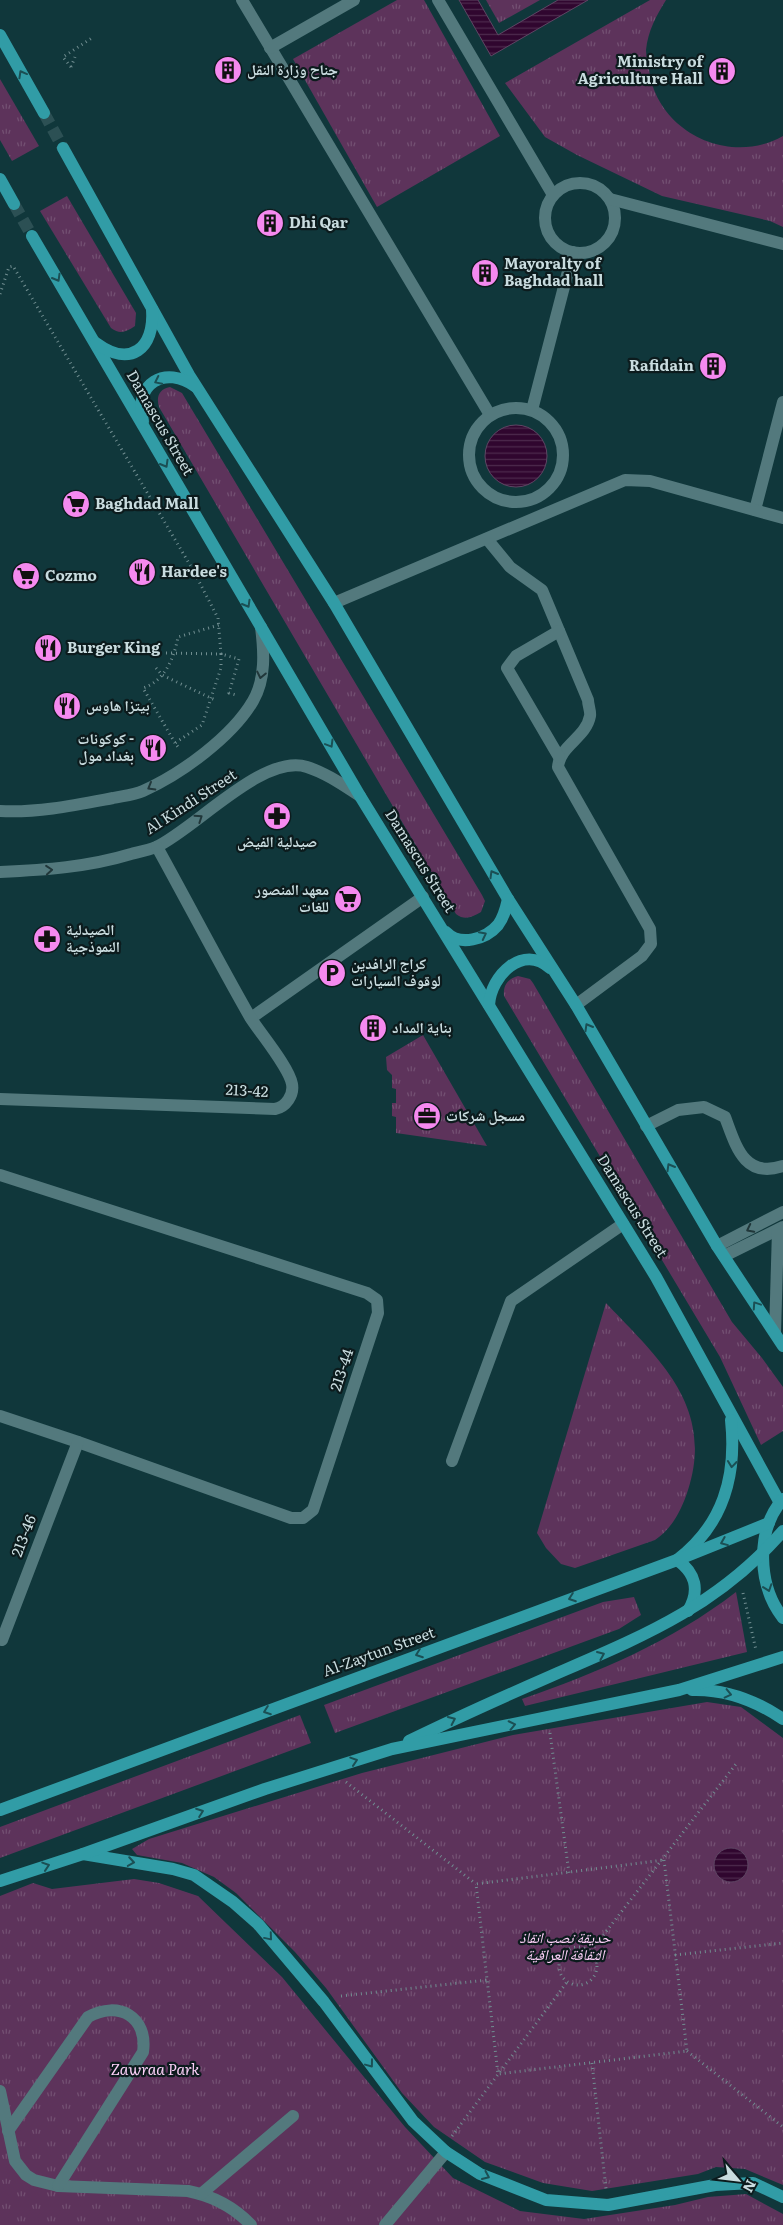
<svg xmlns="http://www.w3.org/2000/svg" width="783" height="2225" font-family="Literata,'Noto Naskh Arabic',serif">
<style>
.grass{fill:url(#grass-tufts)}
.water{fill:url(#water-rules);stroke:#5e4664}
.lines{fill:none;stroke-linecap:round;stroke-linejoin:round}
.major-tunnel{stroke:#2c5054;stroke-width:12;stroke-dasharray:12 6;stroke-linecap:butt}
.path{stroke:#718e91;stroke-width:3;stroke-dasharray:1 4;stroke-linecap:butt}
.minor{stroke:#53797d;stroke-width:12}
.major{stroke:#319ca6;stroke-width:12}
.oneway{stroke:#1b4f54}
.oneway2{stroke:#21373a}
.labels{text-anchor:middle;stroke-width:4.5;stroke-linejoin:round;paint-order:stroke}
.poi-label{font-size:15px;font-weight:bold;fill:#c9dcdf;stroke:#0c1b1d;text-anchor:start}
.street-label{font-size:15px;fill:#c9dcdf;stroke:#0c1b1d}
.park-label{font-size:15px;font-style:italic;fill:#fcd0f8;stroke:#0c1b1d}
</style>
<defs>
<pattern id="grass-tufts" width="24" height="20" patternUnits="userSpaceOnUse" patternTransform="scale(1.25)"><rect width="24" height="20" fill="#5d335b"/><path d="M3 7l-1-3M5 7V3M7 7l1-3M15 17l-1-3M17 17v-4M19 17l1-3" fill="none" stroke="#735072"/></pattern>
<pattern id="water-rules" width="6" height="5" patternUnits="userSpaceOnUse" patternTransform="scale(1.25)"><rect width="6" height="5" fill="#30062f"/><path d="M0 2.5h6" fill="none" stroke="#4d2a4d"/></pattern>
</defs>
<rect width="100%" height="100%" fill="#10373b"/>
<g class="grass">
<polygon points="397,0 424,0 500,136 377,207 293,59"/>
<polygon points="486,0 540,0 499,23"/>
<path d="M650,0h16c-10,16 -18,31 -20,50 0,6 2,13 3,19 7,62 80,98 134,67v91l-13,-6 -108,-25 -85,-41 -32,-18 -40,-54z"/>
<polygon points="0,79 39,146 12,161 0,140"/>
<path d="M67,196l69,117 -1,13c-9,6 -15,9 -24,2l-71,-117z"/>
<path d="M170,387l12,6 300,502 3,6 -4,11c-9,5 -16,9 -25,2l-297,-507c-3,-10 0,-18 11,-20z"/>
<path d="M518,976l12,3 3,4 199,339 30,36 21,29v44l-22,14 -41,-88 -216,-361c-1,-11 4,-17 14,-20z"/>
<polygon points="423,1035 487,1146 396,1133 396,1117 392,1116 392,1103 396,1103 396,1089 392,1088 392,1075 387,1070 386,1057"/>
<path d="M606,1303c52,55 109,103 82,187 -6,19 -16,39 -33,50l-80,28 -14,-4 -15,-16 -9,-15z"/>
<path d="M736,1592l11,60 -222,54 -3,-7c77,-27 149,-57 214,-107z"/>
<polygon points="634,1597 641,1615 619,1629 335,1733 324,1705 603,1602"/>
<polygon points="707,1702 741,1707 783,1738 783,2185 745,2169 716,2167 698,2174 592,2191 543,2183 485,2162 434,2127 402,2093 326,1988 295,1952 236,1893 214,1877 182,1863 137,1855 132,1849 149,1839 362,1773 513,1735"/>
<polygon points="300,1715 311,1743 0,1858 0,1827"/>
<polygon points="134,1879 159,1883 198,1896 282,1977 405,2127 453,2178 520,2211 584,2219 675,2205 708,2197 746,2194 783,2214 783,2225 0,2225 0,1896 33,1883 52,1889"/>
</g>
<g class="water">
<polygon points="459,0 478,0 498,35 558,0 588,0 491,56"/>
<circle cx="516" cy="456" r="31"/>
<circle cx="731" cy="1865" r="17"/>
</g>
<g class="lines">
<g class="major-tunnel">
<polyline points="44,113 63,148"/>
<polyline points="14,204 32,236"/>
</g>
<g class="path">
<polyline points="71,67 63,57 92,38"/>
<polyline points="71,67 75,57"/>
<polyline points="0,294 9,267 13,266 193,570 218,618 221,654 239,659 229,693 236,695"/>
<polyline points="166,653 221,654 221,668 202,725 175,743 178,747"/>
<polyline points="156,668 162,675 215,700"/>
<path d="M175,743l-32,-55c22,-7 31,-30 35,-51l41,-12"/>
<polyline points="743,1593 756,1650"/>
<polyline points="550,1733 569,1873"/>
<polyline points="346,1782 476,1884"/>
<polygon points="664,1860 687,2051 498,2074 476,1884"/>
<circle cx="578" cy="1966" r="19"/>
<polyline points="591,1951 736,1764"/>
<polyline points="675,1955 783,1943"/>
<polyline points="341,1996 487,1980"/>
<polyline points="687,2051 783,2127"/>
<polyline points="592,2063 606,2189"/>
<polyline points="452,2136 567,1982"/>
</g>
<g class="minor">
<polyline points="242,0 490,415"/>
<polyline points="438,0 553,195"/>
<polyline points="270,48 354,0"/>
<circle cx="580" cy="218" r="35"/>
<polyline points="610,199 783,244"/>
<circle cx="516" cy="455" r="47"/>
<polyline points="532,410 573,252"/>
<polyline points="755,510 783,402"/>
<path d="M487,539l23,28 32,23 46,110c0,5 3,12 2,16 -4,22 -30,29 -32,51l92,162 1,15 -9,12 -66,49"/>
<polyline points="334,603 625,480 650,481 783,518"/>
<polyline points="559,757 507,668 516,656 559,631"/>
<path d="M0,811c38,2 76,-6 113,-13 9,-2 21,-3 30,-7 38,-17 89,-54 110,-90 13,-22 11,-50 8,-74"/>
<path d="M0,872c45,-2 88,-5 131,-18 8,-2 18,-4 25,-7 39,-18 107,-94 151,-80 19,6 36,18 53,29"/>
<polyline points="251,1018 423,897"/>
<path d="M0,1099l275,10c11,-2 19,-14 17,-25 -3,-17 -32,-51 -42,-67 -32,-56 -62,-114 -93,-170"/>
<path d="M646,1126l32,-16 26,-3 21,10c11,29 19,62 58,49"/>
<polyline points="0,1175 367,1293 377,1300 378,1313 313,1510 303,1518 291,1518 78,1442 0,1416"/>
<polyline points="717,1246 783,1212"/>
<polyline points="724,1256 783,1227"/>
<polyline points="775,1333 778,1230"/>
<polyline points="452,1461 511,1301 623,1224"/>
<polyline points="0,1639 2,1640 78,1442"/>
<path d="M0,2091l15,70 11,14 8,5 24,6 130,5c25,5 45,15 63,34"/>
<path d="M8,2131l80,-114c31,-17 60,0 55,35l-85,134"/>
<polyline points="201,2194 293,2116"/>
<polyline points="385,2225 446,2152"/>
</g>
<g class="major">
<polyline points="0,35 44,113"/>
<polyline points="63,148 189,375 334,603 508,899 576,1005 717,1246 783,1346"/>
<polyline points="0,179 14,204"/>
<polyline points="32,236 360,796 656,1277 780,1503"/>
<path d="M96,343c34,25 59,6 56,-34"/>
<path d="M143,421c-10,-37 22,-57 53,-34"/>
<path d="M446,932c14,15 40,7 52,-7 6,-8 8,-17 10,-26"/>
<path d="M489,1005c2,-30 34,-61 61,-37"/>
<path d="M783,1499c-28,32 -25,87 0,119"/>
<path d="M688,1611c12,-20 8,-38 -11,-51 46,-35 60,-83 54,-140"/>
<path d="M692,1690c34,-1 63,10 91,29"/>
<path d="M409,1741c47,-23 94,-44 142,-65 90,-39 166,-69 232,-145"/>
<polyline points="0,1810 677,1560 769,1523"/>
<polyline points="83,1854 173,1869 194,1875 233,1902 258,1924 324,2002 413,2121 446,2152 480,2174 546,2200 608,2205 715,2185 753,2183 783,2197"/>
<polyline points="0,1881 83,1854 265,1789 392,1749 679,1690 783,1657"/>
</g>
</g>
<defs><path id="oneway-chevron" d="M-2-3.5L2.5 0L-2 3.5" fill="none" stroke-width="1.6" stroke-linecap="round" stroke-linejoin="round" transform="scale(1.25)"/></defs>
<g class="oneway">
<use href="#oneway-chevron" transform="translate(22 74) rotate(-119)"/>
<use href="#oneway-chevron" transform="translate(57 278) rotate(60)"/>
<use href="#oneway-chevron" transform="translate(158 381) rotate(154)"/>
<use href="#oneway-chevron" transform="translate(165 464) rotate(60)"/>
<use href="#oneway-chevron" transform="translate(247 604) rotate(60)"/>
<use href="#oneway-chevron" transform="translate(330 744) rotate(59)"/>
<use href="#oneway-chevron" transform="translate(493 874) rotate(-120)"/>
<use href="#oneway-chevron" transform="translate(483 935) rotate(-27)"/>
<use href="#oneway-chevron" transform="translate(588 1027) rotate(-120)"/>
<use href="#oneway-chevron" transform="translate(670 1167) rotate(-120)"/>
<use href="#oneway-chevron" transform="translate(756 1305) rotate(-124)"/>
<use href="#oneway-chevron" transform="translate(732 1464) rotate(96)"/>
<use href="#oneway-chevron" transform="translate(724 1542) rotate(158)"/>
<use href="#oneway-chevron" transform="translate(768 1588) rotate(71)"/>
<use href="#oneway-chevron" transform="translate(572 1598) rotate(160)"/>
<use href="#oneway-chevron" transform="translate(419 1654) rotate(160)"/>
<use href="#oneway-chevron" transform="translate(601 1655) rotate(-23)"/>
<use href="#oneway-chevron" transform="translate(728 1694) rotate(13)"/>
<use href="#oneway-chevron" transform="translate(267 1711) rotate(160)"/>
<use href="#oneway-chevron" transform="translate(452 1720) rotate(-25)"/>
<use href="#oneway-chevron" transform="translate(512 1725) rotate(-12)"/>
<use href="#oneway-chevron" transform="translate(354 1761) rotate(-18)"/>
<use href="#oneway-chevron" transform="translate(200 1812) rotate(-20)"/>
<use href="#oneway-chevron" transform="translate(131 1862) rotate(9)"/>
<use href="#oneway-chevron" transform="translate(46 1866) rotate(-18)"/>
<use href="#oneway-chevron" transform="translate(269 1937) rotate(50)"/>
<use href="#oneway-chevron" transform="translate(370 2064) rotate(53)"/>
<use href="#oneway-chevron" transform="translate(486 2176) rotate(24)"/>
</g>
<g class="oneway2">
<use href="#oneway-chevron" transform="translate(261 675) rotate(102)"/>
<use href="#oneway-chevron" transform="translate(151 787) rotate(150)"/>
<use href="#oneway-chevron" transform="translate(199 818) rotate(-34)"/>
<use href="#oneway-chevron" transform="translate(49 870) rotate(-5)"/>
<use href="#oneway-chevron" transform="translate(750 1229) rotate(153)"/>
</g>
<defs>
<g id="building-disc" transform="scale(1.4375)"><circle r="9.5" fill="#f589ef" stroke="#0c1b1d"/><path d="M-4-6H4V6H1V3H-1V6H-4ZM-2.5-4.3h1.7v1.8h-1.7ZM.8-4.3h1.7v1.8H.8ZM-2.5-1h1.7V.8h-1.7ZM.8-1h1.7V.8H.8Z" fill="#111"/></g>
<g id="supermarket-disc" transform="scale(1.4375)"><circle r="9.5" fill="#f589ef" stroke="#0c1b1d"/><path d="M-6-5.5h2.5l.6 2H6L4.5 2H-2.5L-4.4-4H-6ZM-1.5 3.2a1.3 1.3 0 1 0 .1 0ZM3 3.2a1.3 1.3 0 1 0 .1 0Z" fill="#111"/></g>
<g id="restaurant-disc" transform="scale(1.4375)"><circle r="9.5" fill="#f589ef" stroke="#0c1b1d"/><path d="M-5-6h1v4h1v-4h1v4h1v-4h1v5L-1.5 .5V6h-2V.5L-5-1ZM5-6V6H3V1.5H1.5Q1.5-4 5-6Z" fill="#111"/></g>
<g id="pharmacy-disc" transform="scale(1.4375)"><circle r="9.5" fill="#f589ef" stroke="#0c1b1d"/><path d="M-2-6h4v4h4v4h-4v4h-4v-4h-4v-4h4Z" fill="#111"/></g>
<g id="parking-disc" transform="scale(1.4375)"><circle r="9.5" fill="#f589ef" stroke="#0c1b1d"/><path d="M-3.5-5.5H1a3.5 3.5 0 0 1 0 7H-1V5.5H-3.5ZM-1-3.4V-.6H.8a1.4 1.4 0 0 0 0-2.8Z" fill="#111"/></g>
<g id="office-disc" transform="scale(1.4375)"><circle r="9.5" fill="#f589ef" stroke="#0c1b1d"/><path d="M-6-3h4V-5.5h4V-3h4V5H-6ZM-1-4.5V-3h2v-1.5ZM-6 0V1H6V0Z" fill="#111"/></g>
</defs>
<g fill-rule="evenodd">
<use href="#building-disc" x="228" y="70"/>
<use href="#building-disc" x="722" y="71"/>
<use href="#building-disc" x="270" y="223"/>
<use href="#building-disc" x="485" y="273"/>
<use href="#building-disc" x="713" y="366"/>
<use href="#supermarket-disc" x="76" y="504"/>
<use href="#restaurant-disc" x="142" y="572"/>
<use href="#supermarket-disc" x="26" y="576"/>
<use href="#restaurant-disc" x="48" y="648"/>
<use href="#restaurant-disc" x="67" y="706"/>
<use href="#restaurant-disc" x="153" y="748"/>
<use href="#pharmacy-disc" x="277" y="816"/>
<use href="#supermarket-disc" x="348" y="899"/>
<use href="#pharmacy-disc" x="47" y="939"/>
<use href="#parking-disc" x="332" y="973"/>
<use href="#building-disc" x="373" y="1028"/>
<use href="#office-disc" x="427" y="1116"/>
</g>
<g class="labels">
<g class="poi-label">
<text x="703" y="67" text-anchor="end">Ministry of<tspan x="703" dy="17">Agriculture Hall</tspan></text>
<text x="247" y="75">جناح وزارة النقل</text>
<text x="289" y="228">Dhi Qar</text>
<text x="504" y="269">Mayoralty of<tspan x="504" dy="17">Baghdad hall</tspan></text>
<text x="694" y="371" text-anchor="end">Rafidain</text>
<text x="95" y="509">Baghdad Mall</text>
<text x="161" y="577">Hardee's</text>
<text x="45" y="581">Cozmo</text>
<text x="67" y="653">Burger King</text>
<text x="86" y="711">بيتزا هاوس</text>
<text x="134" y="744" text-anchor="end">كوكونات -<tspan x="134" dy="17">بغداد مول</tspan></text>
<text x="277" y="847" text-anchor="middle">صيدلية الفيض</text>
<text x="329" y="895" text-anchor="end">معهد المنصور<tspan x="329" dy="17">للغات</tspan></text>
<text x="66" y="935">الصيدلية<tspan x="66" dy="17">النموذجية</tspan></text>
<text x="351" y="969">كراج الرافدين<tspan x="351" dy="17">لوقوف السيارات</tspan></text>
<text x="392" y="1033">بناية المداد</text>
<text x="446" y="1121">مسجل شركات</text>
</g>
<g class="street-label">
<text transform="translate(160 423) rotate(60)" y="5">Damascus Street</text>
<text transform="translate(191 802) rotate(-33)" y="5">Al Kindi Street</text>
<text transform="translate(420 861) rotate(58)" y="5">Damascus Street</text>
<text transform="translate(247 1091) rotate(3)" y="5">213-42</text>
<text transform="translate(632 1206) rotate(58)" y="5">Damascus Street</text>
<text transform="translate(342 1370) rotate(-72)" y="5">213-44</text>
<text transform="translate(24 1536) rotate(-69)" y="5">213-46</text>
<text transform="translate(379 1652) rotate(-20)" y="5">Al-Zaytun Street</text>
</g>
<g class="park-label">
<text x="565" y="1943">حديقة نصب انقاذ<tspan x="565" dy="17">الثقافة العراقية</tspan></text>
<text x="155" y="2075">Zawraa Park</text>
</g>
</g>
<g transform="translate(738 2180) rotate(118)" stroke="#0c1b1d" stroke-width="4" paint-order="stroke">
<path d="M0-4L9 19L0 12L-9 19Z" fill="#c9dcdf"/>
<text y="-8" font-size="14" font-weight="bold" text-anchor="middle" fill="#c9dcdf">N</text>
</g>
</svg>
